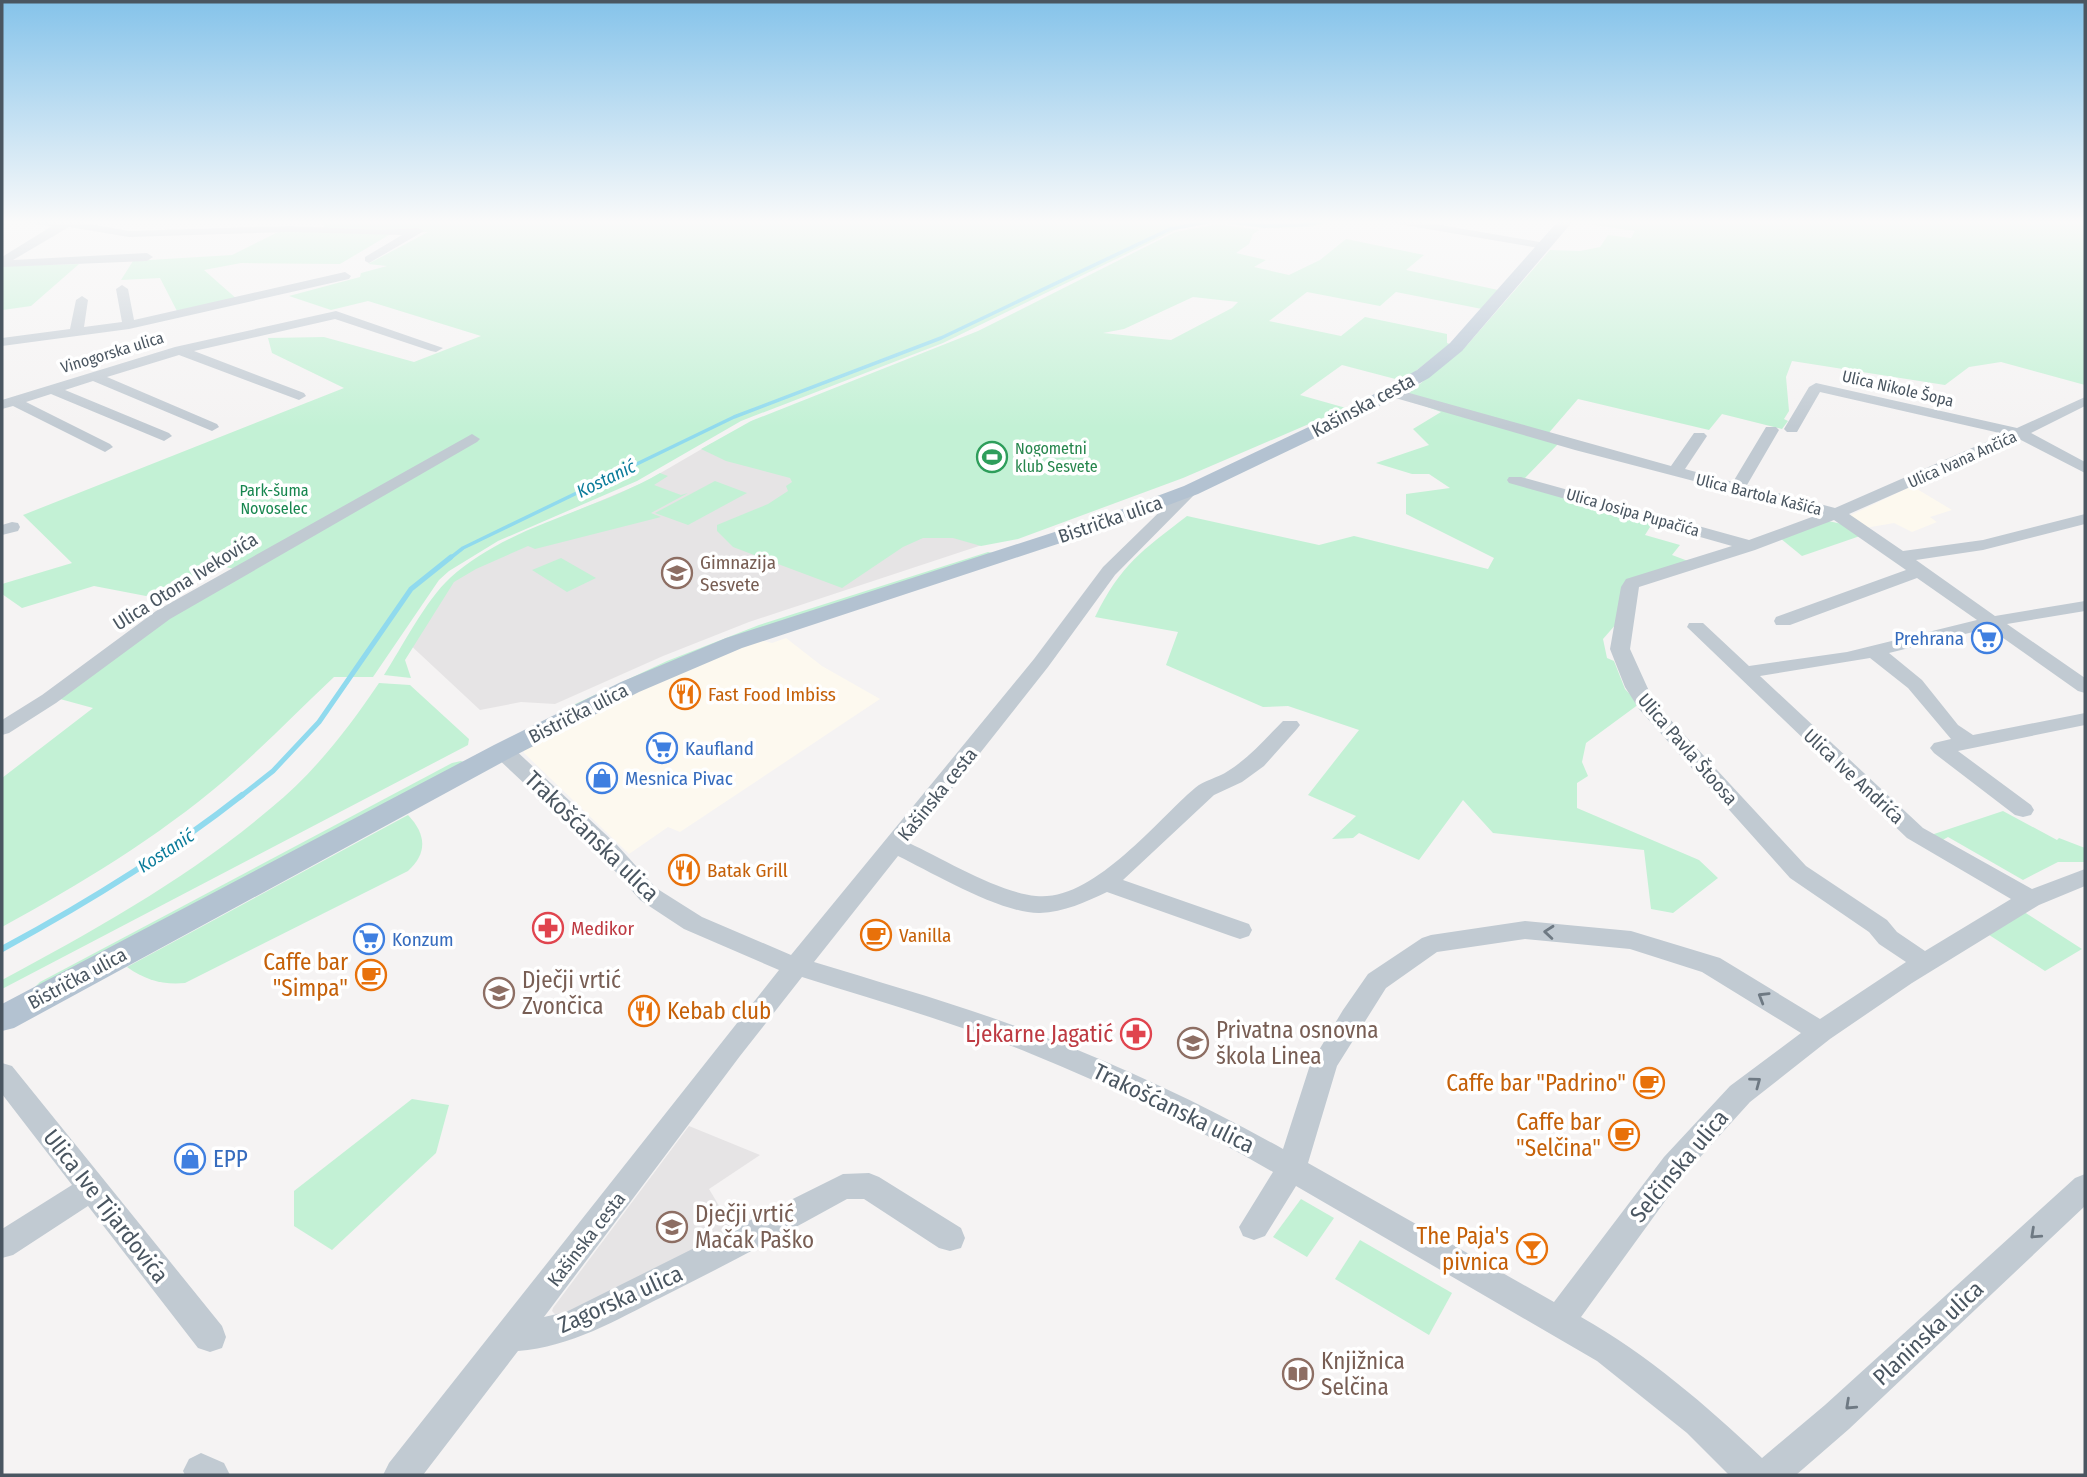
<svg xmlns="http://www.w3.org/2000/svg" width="2087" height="1477" font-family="'Fira Sans Condensed',sans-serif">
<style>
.commercial{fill:#fdf9ef}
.education{fill:#e6e4e5}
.green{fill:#c3f1d5;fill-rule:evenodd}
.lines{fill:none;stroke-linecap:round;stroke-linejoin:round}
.stream-far2{stroke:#90daee;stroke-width:3.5}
.stream-far1{stroke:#90daee;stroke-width:5}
.stream{stroke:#90daee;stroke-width:6}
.minor{fill:#c1cad2;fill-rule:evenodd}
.major{fill:#b3c2d1;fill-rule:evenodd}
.oneway{stroke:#6e7983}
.labels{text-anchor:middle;stroke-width:7;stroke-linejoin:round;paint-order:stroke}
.far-street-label{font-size:16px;fill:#4a5661;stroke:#fff}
.far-leisure-label{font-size:16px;fill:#27864d;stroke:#fff;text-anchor:start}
.far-park-label{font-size:16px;fill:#17864f;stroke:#fff}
.far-water-label{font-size:18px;font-style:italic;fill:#0c7c9b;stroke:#fff}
.street-label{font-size:19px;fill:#4a5661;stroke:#fff}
.education-label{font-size:19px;fill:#785e54;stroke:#fff;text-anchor:start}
.shop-label{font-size:19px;fill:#366cbe;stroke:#fff;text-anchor:start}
.food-label{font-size:19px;fill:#c56008;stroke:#fff;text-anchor:start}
.health-label{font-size:19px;fill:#be3a42;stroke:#fff;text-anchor:start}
.near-street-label{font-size:23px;fill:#4a5661;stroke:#fff}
.near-food-label{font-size:23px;fill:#c56008;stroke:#fff;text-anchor:end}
.near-education-label{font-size:23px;fill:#785e54;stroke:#fff;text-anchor:start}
.near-health-label{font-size:23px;fill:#be3a42;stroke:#fff;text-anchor:end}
.near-shop-label{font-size:23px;fill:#366cbe;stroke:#fff;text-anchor:start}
</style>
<rect width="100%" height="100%" fill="#f5f3f3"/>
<g class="commercial">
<polygon points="1912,486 1952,510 1930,517 1937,522 1912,532 1894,523 1865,528 1849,516"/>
<polygon points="786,638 822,666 880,699 680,832 668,827 629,854 524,753 523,749 583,714 760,640 772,643"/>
</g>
<g class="education">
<polygon points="712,443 985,544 749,622 663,656 555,704 521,702 480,710 406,641 444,585 476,560 538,527 645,482"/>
<polygon points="689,1126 760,1155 709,1189 736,1234 565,1315 557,1316 552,1311 553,1308"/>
</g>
<g class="green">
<path d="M324,220h759l31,4 19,-4h208l-32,7 -44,1 -51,-5 -36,6 -235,114 -202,78 -104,60 -139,60 -49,30 -10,9 -66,97h-39c-36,34 -71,70 -109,103 -67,57 -146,105 -223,147v-149l91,-70 -33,-9 87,-68 100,-59 -30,-7 -71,31 -52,-10 -72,22 -20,-14v-10l70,-21 -49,-48 321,-127 -72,-35 -4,-15 56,-1 90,25 67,-26 -113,-35 -37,9 -42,-14 71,-19 1,-4 26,-7 -19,-2 60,-32h-34l-54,32 -99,-1 -37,7 34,30 -60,13 -18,-35 -39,2 12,-19 99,-6 46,-23 37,-1 9,-4z"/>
<path d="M1597,220h488v165l-84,-23 -32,5 -24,18 -153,-24 -6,16 3,34 -5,8 4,2 -6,8 -60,-15 -13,16 -131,-31 -31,36 11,9 -35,36 132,39 -10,16 35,10 -8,10 16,6 -59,18 -12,44 -14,16 4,19 7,3 11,28 14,15 -53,39 -4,19 6,14 -11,7v25l122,52 19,18 -45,35 -22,-4 -7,-59 -151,-17 -30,-33 -44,60 -60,-27 -6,5 -21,1 24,-23 -48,-21 51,-65 -71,-24 -25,1 -97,-42 12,-33 -83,-15c26,-53 47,-66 92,-101l132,29 35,-9 134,33 6,-11 -88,-44v-20l44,-6 -21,-14h-17l-36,-11 53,-18 -16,-16 28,-17 -38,-14 65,-54 82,-94 30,1 20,-4 8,-12 23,3 4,-7 -41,-6z"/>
<path d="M1218,224l42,6 -7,4 -4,10 -13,9 30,7 -12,7 35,8 31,-15 26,-21 78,16 -18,15 92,20 -16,19 -86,-17 -16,14 -73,-14 -38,29 72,15 24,-19 82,17v9l3,1 -47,37 -61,-16 -42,30 46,13 -163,70 -165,61 -37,7 -28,-8h-30l-20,9 -61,41 -109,-41 -16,-16v-6l51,-21 20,-13 -2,-5 6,-4 -2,-4 -64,-17 -25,-12 50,-28 227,-90 197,-99zM1193,297l45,5 -6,6 -61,32 -68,-7 21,-4z"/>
<polygon points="79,264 31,306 3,310 2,312 2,266"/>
<path d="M660,473l8,3 -14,9 27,10 7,-2 -37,20 10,4 -126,32 -7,-3 -52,23 -22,13 -49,78 6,18 -27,-3c18,-28 42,-75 66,-97 58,-53 143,-66 210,-105z"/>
<polygon points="715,481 747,493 688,525 655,513"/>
<polygon points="1828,521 1842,524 1860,536 1802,556 1780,538"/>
<polygon points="988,552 993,553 570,709 569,707 667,661 759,625"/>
<polygon points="561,558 596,578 567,592 532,570"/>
<path d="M379,683l31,2 59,54 -1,6 -466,244v-9c93,-50 188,-103 269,-172 43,-35 77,-79 108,-125z"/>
<polygon points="461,761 466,763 33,989 40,982 452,763"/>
<polygon points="2003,811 2057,840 2059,838 2085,848 2085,862 2058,862 2023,880 1948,837 1939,842 1928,836"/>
<path d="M408,815c18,19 20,38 0,56l-223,112c-22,2 -40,-3 -58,-16z"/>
<polygon points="2021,910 2082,949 2045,971 1983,931"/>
<polygon points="412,1099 449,1105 436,1153 332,1250 294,1226 294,1191"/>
<polygon points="1301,1199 1334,1218 1307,1257 1273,1237"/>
<polygon points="1360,1240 1452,1293 1429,1335 1335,1279"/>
</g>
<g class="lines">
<polyline class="stream-far2" points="449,559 463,548 734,417 941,338 1170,229 1217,220 1264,226 1302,225 1331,220"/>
<polyline class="stream-far1" points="240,797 273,771 319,722 411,589 451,557"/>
<path class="stream" d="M2,949c83,-45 165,-95 240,-154"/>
<g class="minor">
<polygon points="20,220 84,220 85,223 129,231 290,226 380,230 418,228 424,231 369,263 365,261 365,257 402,235 290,232 129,237 69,227 13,260 147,253 153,257 147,261 2,267 2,257 52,226 25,223"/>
<polygon points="1387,220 1412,220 1545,243 1551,246 1545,249 1392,223"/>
<polygon points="345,272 351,276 349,279 129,329 2,346 2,338 70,329 76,300 82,296 88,300 84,327 122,322 116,289 122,285 128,289 134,320"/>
<polygon points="336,311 443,348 436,352 431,351 335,319 194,351 304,393 306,396 299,400 179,355 107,377 217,424 219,427 212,431 93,381 65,390 169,433 172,436 164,441 51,394 26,402 110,444 113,447 105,452 13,406 2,409 2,400 175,347"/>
<path d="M1816,383l201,45 68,-31v9l-54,27 54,29v11l-66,-34 -170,75 54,37 80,-11 102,-26v10l-102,26 -67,10 79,56 90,-15v10l-78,13 78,54v15l-7,-2 -89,-63 -100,25 33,27 36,45 15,10 112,-22v12l-127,26 73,54 3,5 -3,5 -8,2 -8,-2 -81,-62 -4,-5 4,-5 17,-4 -43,-51 -38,-30 -110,18 163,152 109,61 53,-20v17l-46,19 -127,78 -82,56 -80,63 -66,73 -103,142c67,38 125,88 181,141l63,-53 250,-227 10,-4v32l-236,223 -53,46h-67l-42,-42 -90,-72 -301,-175 -31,50 -11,4 -11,-4 -4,-9 34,-55c-78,-45 -160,-85 -244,-119 -73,-30 -151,-52 -227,-76l-62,79 -196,261 22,-5 277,-138 26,-1 10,4 82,51 4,10 -4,10 -11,3 -11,-3 -75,-49h-17c-61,34 -123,67 -185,98 -46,23 -91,50 -144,54l-95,124h-40l6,-12 390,-493 -95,-41 -44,-29 -39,-45 -106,-99 -3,-5 3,-5h16l106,99 39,43 46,29 89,38 243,-296 69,-92 82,-80 6,-2 8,5 -84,85 -67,92 -139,176c34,16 91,50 127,53 57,6 119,-74 159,-108 9,-8 23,-10 33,-17 21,-13 37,-32 55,-50h14l3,4 -3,4 -33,37 -22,16 -28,13 -91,85 126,44 3,6 -3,6 -9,3 -9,-3 -124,-44c-21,10 -43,20 -67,21 -38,1 -107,-40 -142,-57l-84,106c78,24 157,46 233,76 81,31 161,69 236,111l27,-84 33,-55 25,-36 54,-36 9,-3 94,-14 106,10 89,27 100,61 86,-57 -27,-18 -10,-12 -79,-54 -151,-169 -14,-22 -15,-38 11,-62 5,-8 106,-33 -223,-63 -2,-3 2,-3h12l228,63 71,-26 -245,-64 -190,-55 -2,-3 2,-3h10l276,77 23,-33h10l3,3 -22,33 48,13 33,-55h10l3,3 -32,55 88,23 169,-74 -184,-42 -23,40h-10l-3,-3 25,-42zM1834,520l72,50 -130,47 -2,4 2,4h14l127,-47 60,42 -130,32 -98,14 -46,-43h-14l-2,4 220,211 104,61 -86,52 -28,-19 -10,-12 -81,-54 -152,-164 -24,-53 9,-62 116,-37zM1525,939l105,10 72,23 99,61 -71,53 -66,71 -110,145 -246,-139 29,-97 49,-78 51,-36z"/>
<polygon points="472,434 480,439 477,442 170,619 56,703 9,733 2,735 2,720 42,695 156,611"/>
<polygon points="12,522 18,523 20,527 18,531 2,535 2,525"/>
<polygon points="2,1063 12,1066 222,1326 226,1337 222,1348 210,1352 198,1348 88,1206 13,1255 2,1258 2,1229 72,1185 2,1094"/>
<polygon points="201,1453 224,1463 230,1475 185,1475 183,1471 189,1459"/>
</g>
<polygon class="major" points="1559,220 1574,220 1462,351 1429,378 1363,415 1198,494 1115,525 742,648 639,692 512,757 14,1028 2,1031 2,1004 494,745 621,682 726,638 1101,517 1184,486 1351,407 1417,370 1450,343"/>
</g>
<defs><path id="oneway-chevron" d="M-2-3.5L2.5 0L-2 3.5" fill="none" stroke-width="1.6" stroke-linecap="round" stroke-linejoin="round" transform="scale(1.75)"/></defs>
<g class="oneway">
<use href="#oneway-chevron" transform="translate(1549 932) rotate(-175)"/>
<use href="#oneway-chevron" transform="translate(1763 997) rotate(-149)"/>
<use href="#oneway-chevron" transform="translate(1756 1082) rotate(-37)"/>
<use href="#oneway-chevron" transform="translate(2035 1234) rotate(137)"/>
<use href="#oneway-chevron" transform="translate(1850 1405) rotate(137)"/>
</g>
<linearGradient id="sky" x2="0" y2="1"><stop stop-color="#85c3ea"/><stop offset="0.52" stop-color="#fafafa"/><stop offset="1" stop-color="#fafafa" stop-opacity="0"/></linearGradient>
<rect width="2087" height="427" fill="url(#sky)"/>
<defs>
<g id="stadium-ring" transform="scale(1.575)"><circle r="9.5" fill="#fff" stroke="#2e9e5b" stroke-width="1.5"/><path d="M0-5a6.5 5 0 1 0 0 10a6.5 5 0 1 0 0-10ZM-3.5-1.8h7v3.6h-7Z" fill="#2e9e5b"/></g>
<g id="school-ring" transform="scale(1.575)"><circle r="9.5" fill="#fff" stroke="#8d6e63" stroke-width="1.5"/><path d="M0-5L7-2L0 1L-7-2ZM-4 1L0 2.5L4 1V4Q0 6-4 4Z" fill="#8d6e63"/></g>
<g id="supermarket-ring" transform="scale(1.575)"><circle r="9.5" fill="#fff" stroke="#3f7fe0" stroke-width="1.5"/><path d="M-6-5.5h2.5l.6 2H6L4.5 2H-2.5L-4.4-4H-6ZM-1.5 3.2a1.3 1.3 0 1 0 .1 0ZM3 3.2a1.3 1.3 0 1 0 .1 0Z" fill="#3f7fe0"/></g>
<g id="restaurant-ring" transform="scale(1.575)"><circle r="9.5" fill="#fff" stroke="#e8710a" stroke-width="1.5"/><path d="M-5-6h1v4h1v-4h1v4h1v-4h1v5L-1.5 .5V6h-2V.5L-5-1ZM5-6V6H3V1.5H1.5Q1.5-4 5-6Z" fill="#e8710a"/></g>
<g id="shop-ring" transform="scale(1.575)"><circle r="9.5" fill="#fff" stroke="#3f7fe0" stroke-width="1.5"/><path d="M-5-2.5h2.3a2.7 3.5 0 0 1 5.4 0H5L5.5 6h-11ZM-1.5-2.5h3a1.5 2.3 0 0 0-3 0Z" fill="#3f7fe0"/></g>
<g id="pharmacy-ring" transform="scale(1.575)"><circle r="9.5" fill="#fff" stroke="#e0444e" stroke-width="1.5"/><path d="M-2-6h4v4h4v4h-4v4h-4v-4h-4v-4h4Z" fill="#e0444e"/></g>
<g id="cafe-ring" transform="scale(1.575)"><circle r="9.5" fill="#fff" stroke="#e8710a" stroke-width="1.5"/><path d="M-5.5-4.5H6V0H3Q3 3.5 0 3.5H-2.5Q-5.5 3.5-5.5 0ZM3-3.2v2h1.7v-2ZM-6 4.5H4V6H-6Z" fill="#e8710a"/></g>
<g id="bar-ring" transform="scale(1.575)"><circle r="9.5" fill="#fff" stroke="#e8710a" stroke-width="1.5"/><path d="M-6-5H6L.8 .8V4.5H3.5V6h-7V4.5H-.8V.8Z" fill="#e8710a"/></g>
<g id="library-ring" transform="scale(1.575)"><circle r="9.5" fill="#fff" stroke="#8d6e63" stroke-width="1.5"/><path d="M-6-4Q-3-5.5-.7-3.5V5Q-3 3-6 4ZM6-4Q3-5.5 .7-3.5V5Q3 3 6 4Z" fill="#8d6e63"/></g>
</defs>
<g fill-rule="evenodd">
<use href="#stadium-ring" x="992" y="457"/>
<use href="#school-ring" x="677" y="573"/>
<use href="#supermarket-ring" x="1987" y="638"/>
<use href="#restaurant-ring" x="685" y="694"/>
<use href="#supermarket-ring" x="662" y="748"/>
<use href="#shop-ring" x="602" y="778"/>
<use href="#restaurant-ring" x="684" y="870"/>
<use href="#pharmacy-ring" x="548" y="928"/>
<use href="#cafe-ring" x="876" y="935"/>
<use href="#supermarket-ring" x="369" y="939"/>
<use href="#cafe-ring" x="371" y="975"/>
<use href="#school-ring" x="499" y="993"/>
<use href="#restaurant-ring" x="644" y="1011"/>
<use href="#pharmacy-ring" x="1136" y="1034"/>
<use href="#school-ring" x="1193" y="1043"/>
<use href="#cafe-ring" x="1649" y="1083"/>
<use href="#cafe-ring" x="1624" y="1135"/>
<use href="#shop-ring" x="190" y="1159"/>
<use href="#school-ring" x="672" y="1227"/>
<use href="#bar-ring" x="1532" y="1249"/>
<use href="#library-ring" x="1298" y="1374"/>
</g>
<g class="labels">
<g class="far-street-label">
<text transform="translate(112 352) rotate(-17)" y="6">Vinogorska ulica</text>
<text transform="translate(1898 388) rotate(13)" y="6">Ulica Nikole Šopa</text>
<text transform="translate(1962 459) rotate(-24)" y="6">Ulica Ivana Ančića</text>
<text transform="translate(1759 494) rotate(14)" y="6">Ulica Bartola Kašića</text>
<text transform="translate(1633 512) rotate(16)" y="6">Ulica Josipa Pupačića</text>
</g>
<g class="far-leisure-label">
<text x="1015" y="454">Nogometni<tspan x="1015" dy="18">klub Sesvete</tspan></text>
</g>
<g class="far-park-label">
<text x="274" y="496">Park-šuma<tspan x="274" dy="18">Novoselec</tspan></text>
</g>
<g class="far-water-label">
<text transform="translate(606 479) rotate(-26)" y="6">Kostanić</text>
<text transform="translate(166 851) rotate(-33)" y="6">Kostanić</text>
</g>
<g class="street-label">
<text transform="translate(1363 405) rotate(-28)" y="7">Kašinska cesta</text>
<text transform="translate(1110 519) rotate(-19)" y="7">Bistrička ulica</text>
<text transform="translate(185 581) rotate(-32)" y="7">Ulica Otona Ivekovića</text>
<text transform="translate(578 713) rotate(-27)" y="7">Bistrička ulica</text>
<text transform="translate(1688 749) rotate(49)" y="7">Ulica Pavla Štoosa</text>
<text transform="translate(1854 776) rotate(43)" y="7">Ulica Ive Andrića</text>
<text transform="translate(937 794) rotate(-51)" y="7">Kašinska cesta</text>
<text transform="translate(77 978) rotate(-28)" y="7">Bistrička ulica</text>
<text transform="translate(586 1239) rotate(-52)" y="7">Kašinska cesta</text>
</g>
<g class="education-label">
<text x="700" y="569">Gimnazija<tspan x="700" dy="22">Sesvete</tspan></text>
</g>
<g class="shop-label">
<text x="1964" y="645" text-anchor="end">Prehrana</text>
<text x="685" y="755">Kaufland</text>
<text x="625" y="785">Mesnica Pivac</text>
<text x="392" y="946">Konzum</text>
</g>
<g class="food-label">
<text x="708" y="701">Fast Food Imbiss</text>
<text x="707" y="877">Batak Grill</text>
<text x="899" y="942">Vanilla</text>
</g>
<g class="health-label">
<text x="571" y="935">Medikor</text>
</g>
<g class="near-street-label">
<text transform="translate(592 836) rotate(44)" y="8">Trakošćanska ulica</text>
<text transform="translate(1174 1108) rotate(26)" y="8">Trakošćanska ulica</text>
<text transform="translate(1679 1166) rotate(-50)" y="8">Selčinska ulica</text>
<text transform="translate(106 1206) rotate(52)" y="8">Ulica Ive Tijardovića</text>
<text transform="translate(620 1299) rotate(-24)" y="8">Zagorska ulica</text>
<text transform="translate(1928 1333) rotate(-43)" y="8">Planinska ulica</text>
</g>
<g class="near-food-label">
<text x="348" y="970">Caffe bar<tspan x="348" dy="26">"Simpa"</tspan></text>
<text x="667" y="1019" text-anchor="start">Kebab club</text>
<text x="1626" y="1091">Caffe bar "Padrino"</text>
<text x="1601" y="1130">Caffe bar<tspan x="1601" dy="26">"Selčina"</tspan></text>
<text x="1509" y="1244">The Paja's<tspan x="1509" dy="26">pivnica</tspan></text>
</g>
<g class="near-education-label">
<text x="522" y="988">Dječji vrtić<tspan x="522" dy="26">Zvončica</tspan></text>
<text x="1216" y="1038">Privatna osnovna<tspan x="1216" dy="26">škola Linea</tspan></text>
<text x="695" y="1222">Dječji vrtić<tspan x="695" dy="26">Mačak Paško</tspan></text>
<text x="1321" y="1369">Knjižnica<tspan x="1321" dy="26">Selčina</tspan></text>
</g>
<g class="near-health-label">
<text x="1113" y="1042">Ljekarne Jagatić</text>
</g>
<g class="near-shop-label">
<text x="213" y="1167">EPP</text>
</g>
</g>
<rect width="2087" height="1477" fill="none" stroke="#4a5661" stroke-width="7"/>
</svg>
